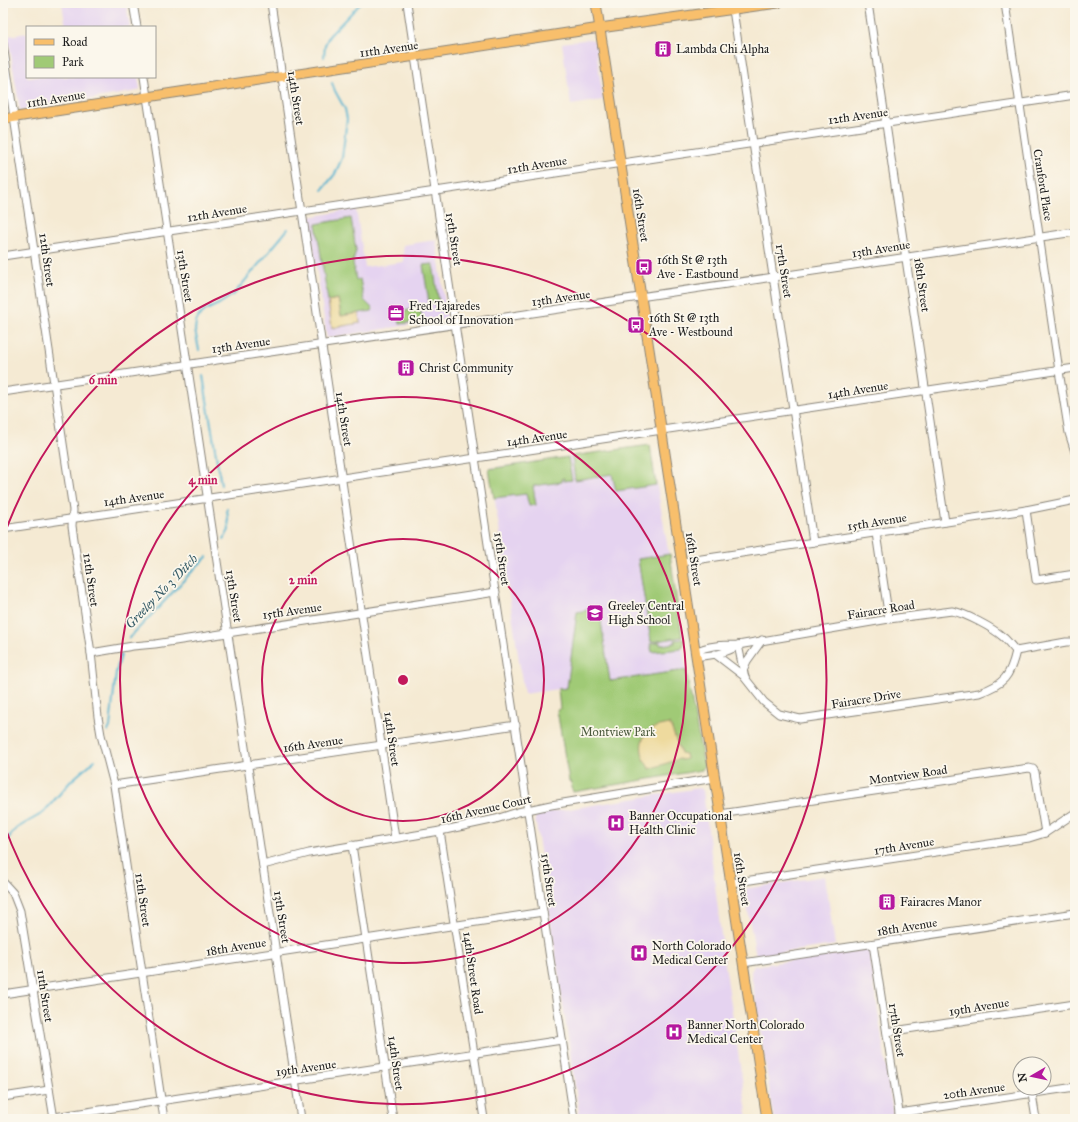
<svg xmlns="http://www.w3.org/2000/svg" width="1078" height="1122" font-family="'IM FELL Great Primer',serif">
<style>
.built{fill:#e5d3f0}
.green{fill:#a0ca76;stroke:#5e7349}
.sand{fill:#eeda9e;stroke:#857b5d}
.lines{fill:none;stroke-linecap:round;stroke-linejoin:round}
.stream{stroke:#51b3d0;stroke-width:2}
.minor-casing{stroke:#888378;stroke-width:9}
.major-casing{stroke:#888378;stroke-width:11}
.minor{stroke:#fff;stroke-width:7}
.major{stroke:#f8bf6c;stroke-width:9}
.ring{fill:none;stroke:#c2185b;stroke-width:2}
.labels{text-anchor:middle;stroke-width:3.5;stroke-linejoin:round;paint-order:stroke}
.street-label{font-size:12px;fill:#1c1c1c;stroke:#fbf7ec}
.poi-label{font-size:12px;fill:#1c1c1c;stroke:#fbf7ec;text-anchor:start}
.park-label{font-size:12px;fill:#4a593c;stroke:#fbf7ec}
.water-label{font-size:13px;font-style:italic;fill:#315864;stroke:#fbf7ec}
.centre{fill:#c2185b;stroke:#fbf7ec;stroke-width:2}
.ring-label{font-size:12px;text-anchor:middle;font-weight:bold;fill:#c2185b;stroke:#fbf7ec;stroke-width:3.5;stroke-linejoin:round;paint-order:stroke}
</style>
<rect width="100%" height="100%" fill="#fbf7ec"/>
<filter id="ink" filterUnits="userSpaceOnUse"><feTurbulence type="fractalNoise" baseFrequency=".025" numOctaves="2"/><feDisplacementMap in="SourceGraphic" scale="8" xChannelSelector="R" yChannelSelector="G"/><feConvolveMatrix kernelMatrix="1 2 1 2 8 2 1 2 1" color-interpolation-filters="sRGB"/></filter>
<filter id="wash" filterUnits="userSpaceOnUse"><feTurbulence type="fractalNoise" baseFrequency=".012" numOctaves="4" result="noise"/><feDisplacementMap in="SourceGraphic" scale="16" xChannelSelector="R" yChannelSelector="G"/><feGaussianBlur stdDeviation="0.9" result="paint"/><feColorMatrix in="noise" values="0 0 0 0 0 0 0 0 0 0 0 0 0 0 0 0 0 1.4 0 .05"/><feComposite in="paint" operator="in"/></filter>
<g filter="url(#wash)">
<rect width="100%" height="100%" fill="#f5ead3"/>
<g class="built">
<polygon points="62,3 126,3 130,27 66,27"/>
<polygon points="27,33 27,77 138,77 140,89 137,91 20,111 8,36"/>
<polygon points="590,39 595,41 603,100 571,105 562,43"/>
<polygon points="356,209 365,267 404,262 403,245 436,240 447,319 327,338 309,217"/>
<polygon points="650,445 669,555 686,670 524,694 490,468"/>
<polygon points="699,788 703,790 724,958 748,1119 580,1119 535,817 538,814"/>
<polygon points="825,876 835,945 756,956 744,889"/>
<polygon points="869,949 893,1114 864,1119 774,1119 751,972 754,966"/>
</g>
<g class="green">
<polygon points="351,218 356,250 353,262 356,280 360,279 364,300 373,309 372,311 341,316 338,299 328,301 316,224"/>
<polygon points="433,264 440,310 436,310 435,302 429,303 423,265"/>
<polygon points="419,309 419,312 421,312 422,321 400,324 399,318 402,317 402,311"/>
<polygon points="650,445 656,485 616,491 612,474 575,480 572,456"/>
<polygon points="568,457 572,480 564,481 564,478 562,478 562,482 533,486 536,505 529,506 526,494 494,498 489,469"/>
<polygon points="670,554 682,637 651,642 638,559"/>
<polygon points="599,608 610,681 686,670 704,766 702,770 573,792 571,783 569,781 557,710 560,709 558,689 567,688 577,612"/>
<polygon points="684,639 683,647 681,649 652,652 650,644 660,642 660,645 675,643 675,640"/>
</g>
<g class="sand">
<polygon points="338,299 341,316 359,313 360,323 332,328 328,301"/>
<path d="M670,724l11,29 4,1 1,5 -4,1 -3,-1 -29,10c-10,-12 -14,-33 4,-41 5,-3 11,-3 16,-4z"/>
</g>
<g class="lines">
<g class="stream">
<polyline points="324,57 325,45 329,36 361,3"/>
<polyline points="322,190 335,174 342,158 347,119 345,109 335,91 332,83"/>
<polyline points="199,350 195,330 196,322 199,316 206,310 219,304 234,294 288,229"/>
<polyline points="203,376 221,485"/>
<polyline points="224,539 229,530 227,509"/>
<polyline points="129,638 159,607 196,567 207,557"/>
<polyline points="108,731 110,727 116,672 121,655"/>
<polyline points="3,844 17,828 43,813 71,781 95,760"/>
</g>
</g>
</g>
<g filter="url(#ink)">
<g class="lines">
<g class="minor-casing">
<g id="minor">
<polyline points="133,3 137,27"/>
<polyline points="271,3 395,838"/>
<polyline points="407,3 574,1119"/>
<polyline points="732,3 813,542"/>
<polyline points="868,3 945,522"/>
<polyline points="1005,3 1059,371 1069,433 1075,452"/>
<polyline points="3,44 73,510 72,526 91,653 98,717 101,735 114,785 164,1119"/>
<polyline points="144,77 301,1119"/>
<polyline points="3,256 1075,95"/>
<polyline points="3,392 1075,232"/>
<polyline points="1026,510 1036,580 1075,574"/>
<polyline points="3,529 1075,368"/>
<polyline points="876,533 889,619"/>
<polyline points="682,562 1026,510 1075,500"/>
<path d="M738,645c-9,8 -25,10 -36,11l-6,-4c11,-7 28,-7 42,-7l151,-26 63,-8c13,2 41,17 51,26 5,4 9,10 13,14"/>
<path d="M738,645l7,33 19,24 15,12 21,5 179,-26c25,-9 31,-16 37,-42"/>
<polyline points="1016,651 1066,642 1075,642"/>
<polyline points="91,653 133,646 155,644 496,592"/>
<polyline points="715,654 745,677"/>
<polyline points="743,670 747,661 762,640"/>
<polyline points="114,785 516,725"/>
<polyline points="720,814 1029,768 1033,769 1035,772 1045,833"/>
<polyline points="440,831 484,1119"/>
<polyline points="352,845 393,1119"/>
<polyline points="263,865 309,853 440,831 496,819 518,812 551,805 715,778"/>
<polyline points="3,882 13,893 20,911 54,1119"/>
<polyline points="731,883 1029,838 1045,833 1075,813"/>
<polyline points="873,944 900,1119"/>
<polyline points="743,963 1075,913"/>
<polyline points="3,994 543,912"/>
<polyline points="887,1032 1075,1004"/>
<polyline points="1032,1094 1036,1119"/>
<polyline points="3,1097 49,1090"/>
<polyline points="899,1113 1075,1087"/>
<polyline points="54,1117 562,1040"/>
</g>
</g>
<g class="major-casing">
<g id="major">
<polyline points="596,3 767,1119"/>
<polyline points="3,119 600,28 778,3"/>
</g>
</g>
<use href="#minor" class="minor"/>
<use href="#major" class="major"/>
</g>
</g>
<g class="ring">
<circle cx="403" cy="680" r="141"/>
<circle cx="403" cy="680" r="283"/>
<path d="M3 538A424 424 0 1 1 3 822"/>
</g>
<defs>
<g id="building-square" transform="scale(0.9)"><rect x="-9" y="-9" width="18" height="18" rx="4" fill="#b5179e" stroke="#fbf7ec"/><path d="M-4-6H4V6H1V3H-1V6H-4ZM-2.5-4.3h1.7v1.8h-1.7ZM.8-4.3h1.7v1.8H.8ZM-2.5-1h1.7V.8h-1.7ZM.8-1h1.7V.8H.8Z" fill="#fff"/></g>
<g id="bus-square" transform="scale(0.9)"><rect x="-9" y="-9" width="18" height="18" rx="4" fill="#b5179e" stroke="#fbf7ec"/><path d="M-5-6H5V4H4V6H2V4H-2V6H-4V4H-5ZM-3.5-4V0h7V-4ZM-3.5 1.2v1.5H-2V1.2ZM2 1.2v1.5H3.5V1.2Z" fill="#fff"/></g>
<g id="office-square" transform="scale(0.9)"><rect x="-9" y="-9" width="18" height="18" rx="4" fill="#b5179e" stroke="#fbf7ec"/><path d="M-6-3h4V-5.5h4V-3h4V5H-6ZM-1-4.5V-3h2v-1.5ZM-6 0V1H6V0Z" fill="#fff"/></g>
<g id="school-square" transform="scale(0.9)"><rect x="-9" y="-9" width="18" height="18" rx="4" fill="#b5179e" stroke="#fbf7ec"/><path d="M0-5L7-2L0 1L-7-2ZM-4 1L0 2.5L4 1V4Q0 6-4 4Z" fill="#fff"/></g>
<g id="hospital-square" transform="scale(0.9)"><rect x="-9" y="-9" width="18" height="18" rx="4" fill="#b5179e" stroke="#fbf7ec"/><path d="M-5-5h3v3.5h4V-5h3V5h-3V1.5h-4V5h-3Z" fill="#fff"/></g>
</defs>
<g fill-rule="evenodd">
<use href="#building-square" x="663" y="49"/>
<use href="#bus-square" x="644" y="267"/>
<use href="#office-square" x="396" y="313"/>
<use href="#bus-square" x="636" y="325"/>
<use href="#building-square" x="406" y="368"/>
<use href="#school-square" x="595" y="613"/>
<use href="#hospital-square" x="616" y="823"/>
<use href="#building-square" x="887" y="902"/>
<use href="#hospital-square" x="639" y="953"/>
<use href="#hospital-square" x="674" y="1032"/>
</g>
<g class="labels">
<g class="street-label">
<text transform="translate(389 49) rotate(-8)" y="4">11th Avenue</text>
<text transform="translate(296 98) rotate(81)" y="4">14th Street</text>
<text transform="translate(56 99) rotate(-9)" y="4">11th Avenue</text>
<text transform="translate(858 116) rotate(-8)" y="4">12th Avenue</text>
<text transform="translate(537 165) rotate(-9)" y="4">12th Avenue</text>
<text transform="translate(1043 185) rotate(81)" y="4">Cranford Place</text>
<text transform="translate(217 213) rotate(-9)" y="4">12th Avenue</text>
<text transform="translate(641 215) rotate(81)" y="4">16th Street</text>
<text transform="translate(454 239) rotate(81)" y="4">15th Street</text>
<text transform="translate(881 249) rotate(-9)" y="4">13th Avenue</text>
<text transform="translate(47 260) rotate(82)" y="4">12th Street</text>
<text transform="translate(784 271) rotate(81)" y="4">17th Street</text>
<text transform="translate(185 276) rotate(81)" y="4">13th Street</text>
<text transform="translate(922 285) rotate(82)" y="4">18th Street</text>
<text transform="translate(561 298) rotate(-8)" y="4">13th Avenue</text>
<text transform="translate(241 345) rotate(-8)" y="4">13th Avenue</text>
<text transform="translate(858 390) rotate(-9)" y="4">14th Avenue</text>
<text transform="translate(344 419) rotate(81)" y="4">14th Street</text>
<text transform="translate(537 438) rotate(-8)" y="4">14th Avenue</text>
<text transform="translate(134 498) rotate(-8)" y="4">14th Avenue</text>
<text transform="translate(877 522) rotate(-9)" y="4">15th Avenue</text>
<text transform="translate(502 559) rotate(82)" y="4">15th Street</text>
<text transform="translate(694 559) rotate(81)" y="4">16th Street</text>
<text transform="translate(91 580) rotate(82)" y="4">12th Street</text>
<text transform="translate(234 596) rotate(81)" y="4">13th Street</text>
<text transform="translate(881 610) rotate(-9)" y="4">Fairacre Road</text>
<text transform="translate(292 611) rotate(-8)" y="4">15th Avenue</text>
<text transform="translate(866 699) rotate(-9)" y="4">Fairacre Drive</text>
<text transform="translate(392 739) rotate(82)" y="4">14th Street</text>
<text transform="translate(313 744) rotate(-8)" y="4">16th Avenue</text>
<text transform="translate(908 775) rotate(-8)" y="4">Montview Road</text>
<text transform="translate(486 809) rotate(-13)" y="4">16th Avenue Court</text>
<text transform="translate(904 846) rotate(-9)" y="4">17th Avenue</text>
<text transform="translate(742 879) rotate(81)" y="4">16th Street</text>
<text transform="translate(549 880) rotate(82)" y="4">15th Street</text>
<text transform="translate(143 900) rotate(82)" y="4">12th Street</text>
<text transform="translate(282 917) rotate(81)" y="4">13th Street</text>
<text transform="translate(907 927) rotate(-9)" y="4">18th Avenue</text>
<text transform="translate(236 947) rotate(-9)" y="4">18th Avenue</text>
<text transform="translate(473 973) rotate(82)" y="4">14th Street Road</text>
<text transform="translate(45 996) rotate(81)" y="4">11th Street</text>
<text transform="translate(979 1007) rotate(-9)" y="4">19th Avenue</text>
<text transform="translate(897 1030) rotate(81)" y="4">17th Street</text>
<text transform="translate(396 1063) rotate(82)" y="4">14th Street</text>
<text transform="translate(306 1068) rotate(-8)" y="4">19th Avenue</text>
<text transform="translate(974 1091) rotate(-8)" y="4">20th Avenue</text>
</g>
<g class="poi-label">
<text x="676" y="53">Lambda Chi Alpha</text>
<text x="657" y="264">16th St @ 13th<tspan x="657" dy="14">Ave - Eastbound</tspan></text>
<text x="409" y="310">Fred Tajaredes<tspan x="409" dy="14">School of Innovation</tspan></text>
<text x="649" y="322">16th St @ 13th<tspan x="649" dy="14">Ave - Westbound</tspan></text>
<text x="419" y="372">Christ Community</text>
<text x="608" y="610">Greeley Central<tspan x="608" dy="14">High School</tspan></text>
<text x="629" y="820">Banner Occupational<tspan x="629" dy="14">Health Clinic</tspan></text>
<text x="900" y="906">Fairacres Manor</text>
<text x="652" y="950">North Colorado<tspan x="652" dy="14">Medical Center</tspan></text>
<text x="687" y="1029">Banner North Colorado<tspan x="687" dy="14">Medical Center</tspan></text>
</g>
<g class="park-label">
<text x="618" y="736">Montview Park</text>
</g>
<g class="water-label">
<text transform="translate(161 591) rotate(-46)" y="5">Greeley No 3 Ditch</text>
</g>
</g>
<circle cx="403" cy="680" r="6" class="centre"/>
<g class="ring-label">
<text x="103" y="384">6 min</text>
<text x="203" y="484">4 min</text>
<text x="303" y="584">2 min</text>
</g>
<rect width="1078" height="1122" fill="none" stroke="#fbf7ec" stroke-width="16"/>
<rect x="26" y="26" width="130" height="52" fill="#fbf7ec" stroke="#a29f99"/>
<rect x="34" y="39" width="20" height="6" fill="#f8bf6c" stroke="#a29f99"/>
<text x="62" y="46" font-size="12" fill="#1c1c1c">Road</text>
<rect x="34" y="56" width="20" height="12" fill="#a0ca76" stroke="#a29f99"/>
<text x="62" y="66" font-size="12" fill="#1c1c1c">Park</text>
<g transform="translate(1032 1076) rotate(261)"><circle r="19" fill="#fbf7ec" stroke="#a29f99"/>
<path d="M0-3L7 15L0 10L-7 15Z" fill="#b5179e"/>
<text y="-6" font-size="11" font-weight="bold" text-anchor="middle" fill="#1c1c1c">N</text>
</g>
</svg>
